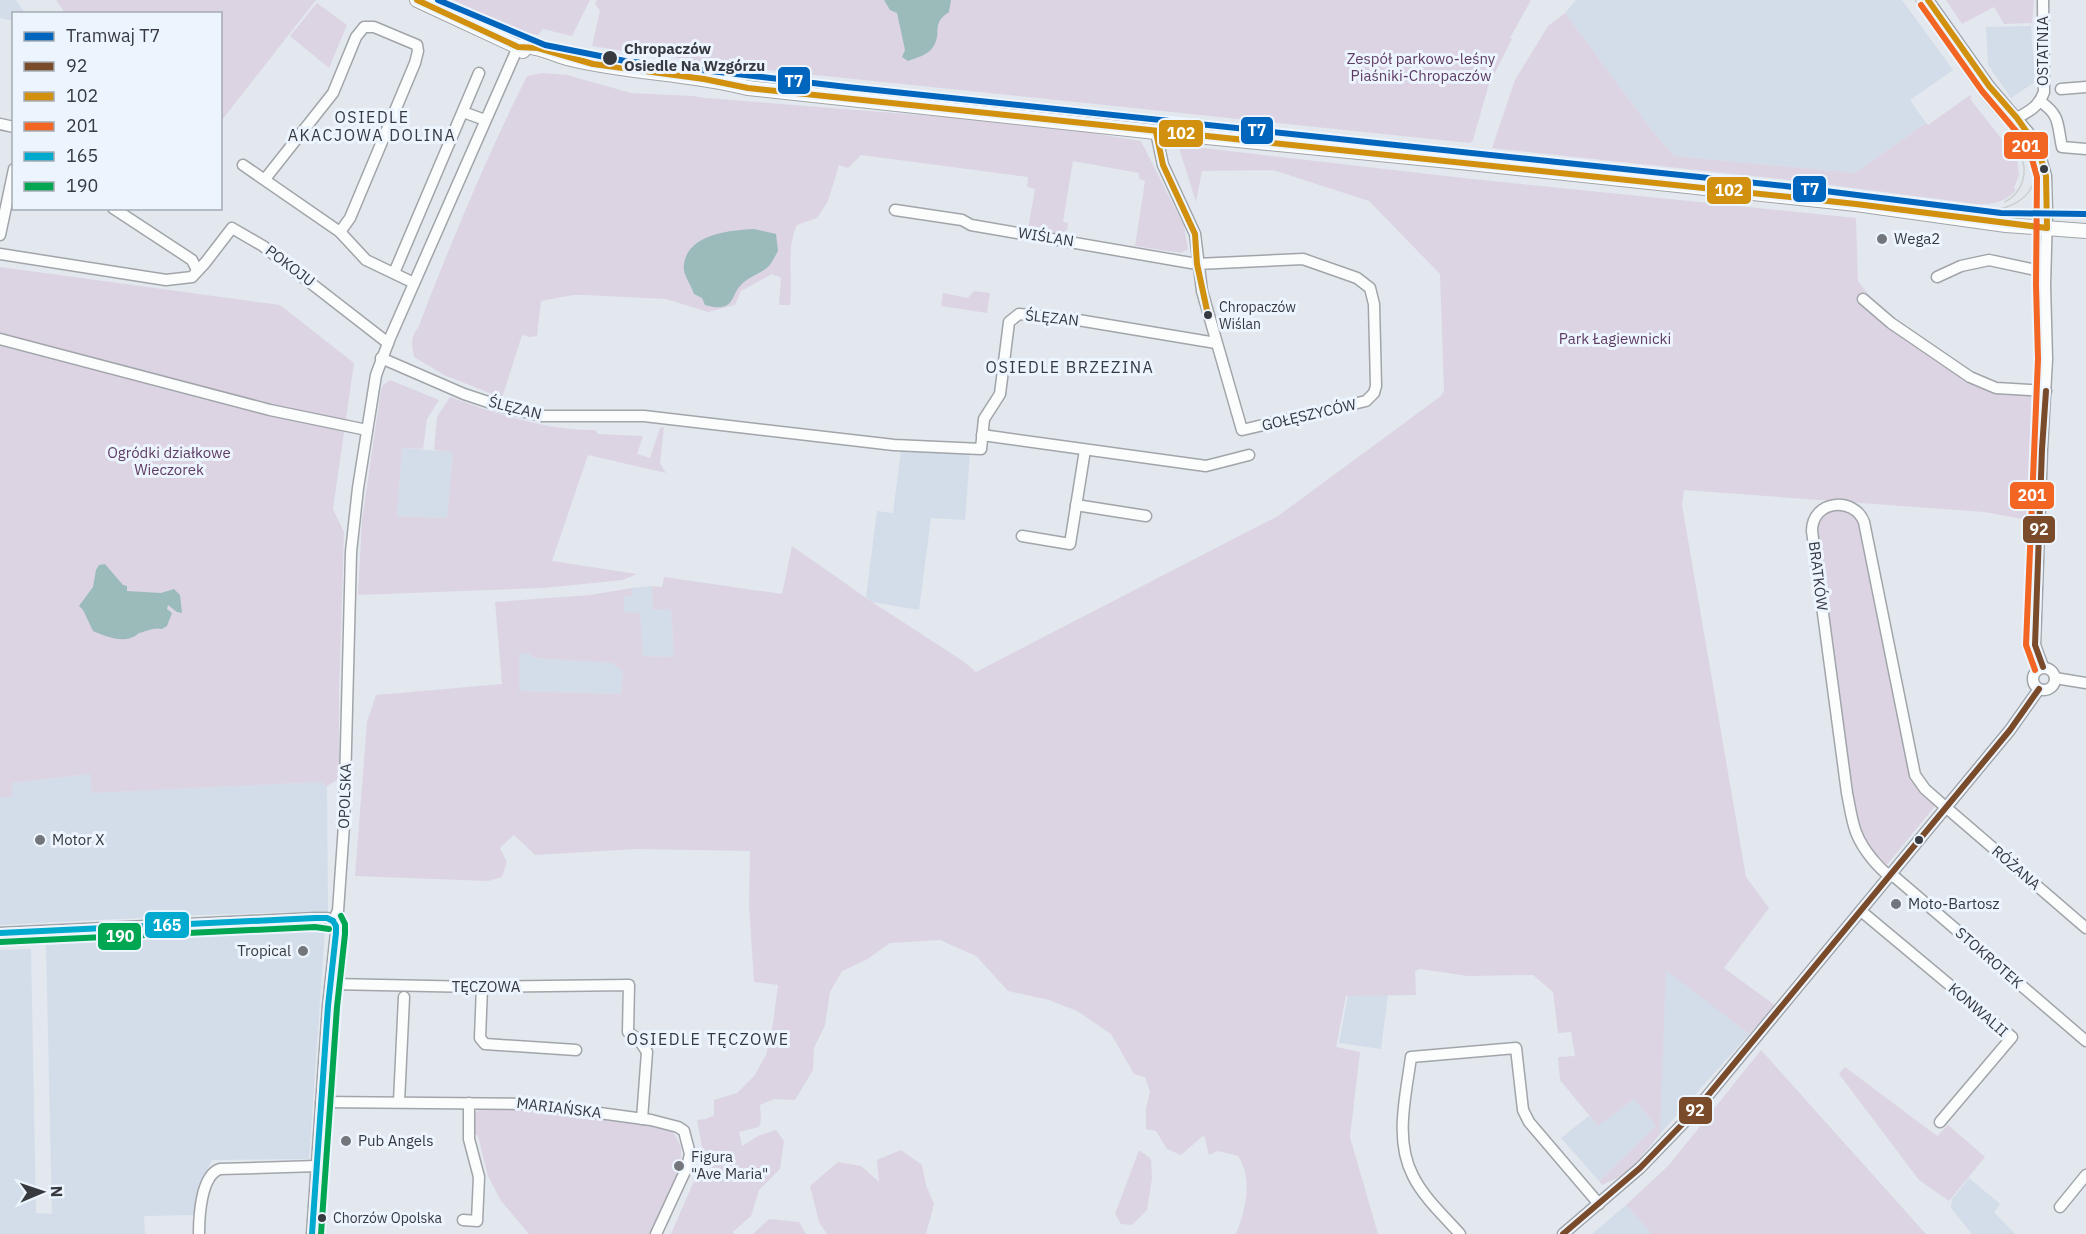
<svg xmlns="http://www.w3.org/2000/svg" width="2086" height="1234" font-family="'IBM Plex Sans',sans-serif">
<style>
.built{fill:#d3dce9}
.green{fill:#dcd4e3;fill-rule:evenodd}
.water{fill:#9bbbba}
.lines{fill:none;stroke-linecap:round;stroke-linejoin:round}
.minor-casing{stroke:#a1a5aa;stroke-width:13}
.major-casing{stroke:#a1a5aa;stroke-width:16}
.minor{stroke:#fbfcfc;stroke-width:10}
.major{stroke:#fbfcfc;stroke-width:14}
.tram{stroke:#cecfd0;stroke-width:1.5}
.bus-1-casing{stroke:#ecf4fe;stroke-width:10}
.bus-2-casing{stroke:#ecf4fe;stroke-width:10}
.bus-3-casing{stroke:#ecf4fe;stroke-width:10}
.bus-4-casing{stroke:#ecf4fe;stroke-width:10}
.bus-5-casing{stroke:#ecf4fe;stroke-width:10}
.bus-1{stroke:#7a4b2a;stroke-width:6}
.bus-2{stroke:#d1900d;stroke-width:6}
.bus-3{stroke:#f26522;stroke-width:6}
.bus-4{stroke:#00a9ce;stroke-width:6}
.bus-5{stroke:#00a651;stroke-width:6}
.tram-1-casing{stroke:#ecf4fe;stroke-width:10}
.tram-1{stroke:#0065bd;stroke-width:6}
.stop-dot{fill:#373a3f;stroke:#ecf4fe;stroke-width:2}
.poi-dot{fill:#73777c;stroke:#ecf4fe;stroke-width:2}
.labels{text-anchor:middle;stroke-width:6;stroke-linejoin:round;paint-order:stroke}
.bus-label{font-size:14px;fill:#373a3f;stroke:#ecf4fe;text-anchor:start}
.stop-label{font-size:15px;font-weight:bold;fill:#373a3f;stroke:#ecf4fe;text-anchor:start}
.street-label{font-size:15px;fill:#373a3f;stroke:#ecf4fe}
.park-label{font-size:15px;fill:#5f3c64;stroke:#ecf4fe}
.poi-label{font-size:15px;fill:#373a3f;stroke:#ecf4fe;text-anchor:start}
.neighbourhood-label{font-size:16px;letter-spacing:1.5px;fill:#373a3f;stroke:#ecf4fe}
.line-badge{stroke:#ecf4fe;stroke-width:2}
.badge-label{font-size:16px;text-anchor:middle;font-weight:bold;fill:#fff}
</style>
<rect width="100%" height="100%" fill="#e2e8ee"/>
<g class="built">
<polygon points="0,0 16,0 25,13 14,14 13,21 0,18"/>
<polygon points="1576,0 1902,0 1953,70 1910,100 1926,123 1855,173 1674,156 1653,132 1565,13"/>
<polygon points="2031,26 2035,82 2011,98 1988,65 1986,27"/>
<polygon points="402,448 453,452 447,518 397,516"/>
<polygon points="901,450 970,453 965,520 931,518 919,610 872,602 866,597 877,511 893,513"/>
<polygon points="652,586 653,610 671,609 674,657 643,656 640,613 624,613 624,596 632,596 632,588"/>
<polygon points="519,653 529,653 534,658 612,663 623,671 621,694 519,691"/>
<polygon points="91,774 92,793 320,782 327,786 328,911 200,915 0,925 0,798 12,797 12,783"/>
<polygon points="323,927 325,930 309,1159 212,1160 200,1186 195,1215 144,1216 145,1234 0,1234 0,950 31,949 36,1213 52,1214 46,945"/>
<polygon points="1666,969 1749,1034 1660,1134 1660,1124"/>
<polygon points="1348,995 1388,995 1381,1049 1339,1043"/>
<polygon points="1634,1099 1656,1126 1599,1181 1561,1138 1589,1116 1598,1126"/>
<polygon points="1969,1178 2000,1204 1994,1212 2015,1234 1972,1234 1951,1208 1952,1199"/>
<polygon points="1626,1205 1652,1234 1592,1234"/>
</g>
<g class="green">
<polygon points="56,0 316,0 221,121 220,14 65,13"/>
<polygon points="453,0 590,0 572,36 543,29 538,35 520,31"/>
<path d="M597,0h934l-21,38 2,1 -23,45 -16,56 -3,3 -779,-81c-16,-4 -31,-10 -48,-12v4l-51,-8 8,-35 -5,-7z"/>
<polygon points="1946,0 2034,0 2032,23 2004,24 1994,7 1962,24"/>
<polygon points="317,3 347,25 329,68 290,36"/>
<path d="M1565,13l88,119 21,24 181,17 71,-50 2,2 42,-30 2,2 -2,2 47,59 2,17 -5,13 2,2c-11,12 -23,15 -39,14l-170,-22 -315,-34 23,-68 33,-54z"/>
<path d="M543,73l24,2 64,18 62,3 13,2 329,26 106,17 43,85 4,23 -7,4 -46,-7 10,-65 -6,-2v-6l-66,-12 -10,61 5,1 -1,7 -6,4 -33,-5 7,-40 -8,-2 1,-10 -167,-22 -13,13 -9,-3 -11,36 -11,17 -20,7c-11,21 -4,55 -7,80h-11l2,-27 -9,-4 -31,17 -6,14 -27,7 -42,-13 -81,-4h-12l-32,6 -4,35 -7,1 -8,-2 -20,63 -58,-23 -30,-18c-2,-11 -4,-20 4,-29 33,-86 68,-170 109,-252z"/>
<path d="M1178,145l285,33 393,40 2,63 33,42 100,62 55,6 -7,131 -55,-10 -300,-22 -2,15 64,372 23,31 -45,60 52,38 -27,28 -83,-64 -6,164 -32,39 -26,12 -3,-4 57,-55 -22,-27 -36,27 -38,-46 -2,-23 17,-1 -4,-24 -13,1 -5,-41 -20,-17 -65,1 -48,-7 -5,2 1,24 -70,1 -10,51 24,5 -10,85 28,97h-142c10,-25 17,-55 2,-78l-20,-5 -9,4 -5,-20 -23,20 -14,-6 -11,-18 -10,-2v-20l4,-17 -5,-15 -11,-3 -23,-40 -34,-23 -28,-11 -41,-9 -32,-35 -36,-16 -50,3 -24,17 -24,11 -12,21 -5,33 -11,23 -1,22 -18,30 -21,-1 -14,6 1,15 -2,7 -20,5 3,14 16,-10 18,-6 8,11 -4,28 -21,21 -8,26 -18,16 1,2h-63l33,-76 -7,-38 9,-1 8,-4v-15l23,-7 17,-17 12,-21 7,-31 5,-39 -24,-3 -5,-76 1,-55 -114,-2 -101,6 -21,-20 -14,13 7,14 -5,15 -14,4 -133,-5 12,-154 9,-27 126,-11 -7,-82 95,-7 42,-7v8h-8v16l16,1 3,43 31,1 -3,-48 -18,1 -1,-24 10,1 2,-10 118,17 10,-48 80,56 91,59 13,11 302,-156 163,-120 3,-5 -4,-117 -71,-73 -96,-31 -71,1 -6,31zM529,653l5,5 78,5 11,8 -2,23 -102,-3v-37z"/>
<polygon points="0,267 280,305 354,363 333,509 344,532 339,696 339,779 327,786 320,782 92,793 90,774 12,783 12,797 0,798"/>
<polygon points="974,291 990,293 987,313 941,306 943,293 968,298"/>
<path d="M390,380l49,20 -12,19 -4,30 -21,-1 -5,68 50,2 6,-66 -19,-2 3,-33 13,-20c44,16 98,34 145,33l3,4 45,2 -6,18 13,4 10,-30 4,-1 -4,36 6,10 -78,-18 -36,106 85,13 -14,6 -79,8 -186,7 4,-75 19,-130 2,-5z"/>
<polygon points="1822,509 1857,511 1923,793 1935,806 1885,867 1858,839 1814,518"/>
<polygon points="1761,1050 1926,1234 1652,1234 1626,1205 1669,1165"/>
<polygon points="1845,1067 1937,1136 1948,1125 1985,1157 1949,1201 1919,1180 1839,1074"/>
<polygon points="528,1108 646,1124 670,1130 675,1135 681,1147 681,1159 675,1183 651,1234 529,1234 501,1201 488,1176 478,1136 472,1132 474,1114 480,1109"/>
<polygon points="901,1150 922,1165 926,1185 934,1204 926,1234 827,1234 819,1222 810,1186 838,1162 861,1166 879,1182 877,1160"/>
<polygon points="1139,1150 1151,1159 1152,1178 1147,1210 1132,1225 1121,1224 1115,1214"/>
<polygon points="769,1219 799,1222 806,1234 753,1234"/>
</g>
<g class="water">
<path d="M884,0h67l-2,12c-19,12 -6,21 -16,35 -5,8 -17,11 -25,14l-6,-4 3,-7 -8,-37 -7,-3z"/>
<path d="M754,229l22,5 2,17c-3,5 -6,12 -10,16 -7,6 -17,9 -24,15 -15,12 -7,32 -39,23l-3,-7 -8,-4c-3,-10 -12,-20 -10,-30 4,-30 47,-34 70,-35z"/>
<path d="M105,564l18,21 4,1v5l34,2 13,-4 6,6 2,18 -5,-1 -9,-7 -1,4 5,4 -5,13 -5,3c-7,-2 -16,2 -23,4 -13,12 -32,4 -46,-2l-10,-21 -4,-4 14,-19 3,-17 3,-5z"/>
</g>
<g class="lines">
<g class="minor-casing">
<g id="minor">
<polyline points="1928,0 1989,86 2028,132 2038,148 2046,176 2047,214 2045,285 2047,359 2042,449 2035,645 2043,667"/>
<polyline points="2061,89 2086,87"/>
<path d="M2041,102c20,14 16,23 21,45l24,2"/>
<polyline points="463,112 485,120"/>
<path d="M2017,118c13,-7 22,-12 27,-26l-1,-92"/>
<polyline points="0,124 14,127"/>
<polyline points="243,165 340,232 366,260 414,283"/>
<polyline points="265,179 333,93 356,37 364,27 374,27 417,45 418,51 415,63 350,218 340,232"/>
<polyline points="113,208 192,260 197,270"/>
<polyline points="895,210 962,220 971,225 1197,264 1303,259 1357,278 1370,288 1374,304 1376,386 1374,393 1366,401 1242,430 1202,291 1195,234 1163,165 1156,132"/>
<polyline points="0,235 14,169"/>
<polyline points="0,254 166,280 192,277 205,263 232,228 263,246 388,343"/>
<polyline points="394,273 479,73"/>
<polyline points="1937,277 1961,266 1989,260 2045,272"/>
<polyline points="1863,299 1891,323 1970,377 1996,388 2046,391"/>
<polyline points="0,339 270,410 367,430"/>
<polyline points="381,358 464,394 503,407 542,416 644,416 894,445 981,449 984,419 1000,394 1009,322 1019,314 1072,319 1216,343"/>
<polyline points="982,435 1206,466 1249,455"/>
<polyline points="1076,505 1146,516"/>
<polyline points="1022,536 1070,544 1085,450"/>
<circle cx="2044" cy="679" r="11"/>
<polyline points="2055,678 2086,683"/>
<polyline points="1861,911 2012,1037 1940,1122"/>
<path d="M2086,928l-144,-124 -17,-15 -10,-14 -51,-253c-10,-26 -52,-22 -52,9l35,262c6,30 6,43 26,67 8,9 12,14 23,18l190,163"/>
<polyline points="0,933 315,918 327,918 333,921"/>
<polyline points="331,984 478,987 629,985 628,1032 639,1040 647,1052 642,1119"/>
<polyline points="482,987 480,1038 485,1044 576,1050"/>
<polyline points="321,1102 533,1104 651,1120 678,1127 684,1131 690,1154 687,1167 656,1234"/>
<polyline points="399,1102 404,997"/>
<polyline points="2060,1207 2086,1175"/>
<polyline points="463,1220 477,1221 479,1177 469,1139 469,1103"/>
<path d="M199,1234c0,-18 2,-59 21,-65l97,-3"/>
<polyline points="312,1234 328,1006 336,933 336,926 333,921 338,911 344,825 351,552 358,488 376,375 390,338 518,47"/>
<path d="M1460,1234c-16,-18 -36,-36 -47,-58 -19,-36 -7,-81 -2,-119l105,-9 7,62 6,12 70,82"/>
<polyline points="1563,1234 1640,1168 1695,1111 2010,730 2039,689"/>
</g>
</g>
<g class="major-casing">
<g id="major">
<polyline points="417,0 518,47 523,51"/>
<path d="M518,47c17,-3 36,8 53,12 58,14 119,14 177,29l408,44 304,30 396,42 150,21 80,6"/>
</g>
</g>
<use href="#minor" class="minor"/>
<use href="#major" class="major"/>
<g class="tram">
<path d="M1915,0c22,32 43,67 67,98 14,18 43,45 50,65 11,35 -27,50 -55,48"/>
<path d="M2005,202c18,-10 24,-30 15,-48"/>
</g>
<g class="bus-1-casing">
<g id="bus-1">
<polyline points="2043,667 2035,645 2042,449 2046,391"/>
<polyline points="1563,1234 1640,1168 1695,1111 2010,730 2039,689"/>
</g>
</g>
<g class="bus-2-casing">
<g id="bus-2">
<polyline points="417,0 518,47 538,48 593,64 704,79 748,88 1856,204 2047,228"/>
<polyline points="1928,0 1989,86 2017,118 2038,148 2046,176 2047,228"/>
<polyline points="1156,132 1163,165 1195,234 1197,264 1208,315"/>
</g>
</g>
<g class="bus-3-casing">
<polyline id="bus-3" points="1921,5 1982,91 2021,137 2030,152 2037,177 2036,285 2038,359 2026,645 2035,670"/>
</g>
<g class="bus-4-casing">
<g id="bus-4">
<polyline points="0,933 315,918 327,918 333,921"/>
<polyline points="312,1234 328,1006 336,933 336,926 333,921"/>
</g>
</g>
<g class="bus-5-casing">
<g id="bus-5">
<polyline points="0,942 315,927 329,929"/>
<polyline points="321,1234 337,1007 345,934 345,924 341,916"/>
</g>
</g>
<use href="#bus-1" class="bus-1"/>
<use href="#bus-2" class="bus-2"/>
<use href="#bus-3" class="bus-3"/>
<use href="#bus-4" class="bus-4"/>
<use href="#bus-5" class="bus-5"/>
<g class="tram-1-casing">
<polyline id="tram-1" points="438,0 545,45 625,61 847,87 1785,186 2001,213 2086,214"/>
</g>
<use href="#tram-1" class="tram-1"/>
</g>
<g class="stop-dot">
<circle cx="610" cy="58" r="8"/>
<circle cx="2044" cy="169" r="5"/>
<circle cx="1208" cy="315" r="5"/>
<circle cx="1919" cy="840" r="5"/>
<circle cx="322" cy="1218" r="5"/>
</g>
<g class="poi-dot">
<circle cx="1882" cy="239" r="6"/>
<circle cx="40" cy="840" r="6"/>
<circle cx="1896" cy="904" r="6"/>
<circle cx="303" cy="951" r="6"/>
<circle cx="346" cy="1141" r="6"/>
<circle cx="679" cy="1166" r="6"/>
</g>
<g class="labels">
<g class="bus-label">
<text x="1219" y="312">Chropaczów<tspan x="1219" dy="17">Wiślan</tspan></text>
<text x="333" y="1223">Chorzów Opolska</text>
</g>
<g class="stop-label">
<text x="624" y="54">Chropaczów<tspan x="624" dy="17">Osiedle Na Wzgórzu</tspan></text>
</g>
<g class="street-label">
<text transform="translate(2043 51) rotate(-90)" y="5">OSTATNIA</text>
<text transform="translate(1046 237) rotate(9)" y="5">WIŚLAN</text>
<text transform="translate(290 266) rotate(37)" y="5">POKOJU</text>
<text transform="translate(1052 318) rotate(6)" y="5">ŚLĘZAN</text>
<text transform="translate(515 408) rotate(14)" y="5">ŚLĘZAN</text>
<text transform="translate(1309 415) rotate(-13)" y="5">GOŁĘSZYCÓW</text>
<text transform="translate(1818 576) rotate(83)" y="5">BRATKÓW</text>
<text transform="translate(345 796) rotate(-88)" y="5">OPOLSKA</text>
<text transform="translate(2016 868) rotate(41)" y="5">RÓŻANA</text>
<text transform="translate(1989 958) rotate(41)" y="5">STOKROTEK</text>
<text x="486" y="992">TĘCZOWA</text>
<text transform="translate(1978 1010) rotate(41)" y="5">KONWALII</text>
<text transform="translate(559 1108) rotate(7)" y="5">MARIAŃSKA</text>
</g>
<g class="park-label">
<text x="1421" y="64">Zespół parkowo-leśny<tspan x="1421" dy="17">Piaśniki-Chropaczów</tspan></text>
<text x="1615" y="344">Park Łagiewnicki</text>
<text x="169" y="458">Ogródki działkowe<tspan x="169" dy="17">Wieczorek</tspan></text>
</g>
<g class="poi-label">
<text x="1894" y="244">Wega2</text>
<text x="52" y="845">Motor X</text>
<text x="1908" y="909">Moto-Bartosz</text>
<text x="291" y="956" text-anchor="end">Tropical</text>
<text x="358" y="1146">Pub Angels</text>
<text x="691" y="1162">Figura<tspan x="691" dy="17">"Ave Maria"</tspan></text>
</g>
<g class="neighbourhood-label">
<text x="372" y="123">OSIEDLE<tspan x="372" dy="18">AKACJOWA DOLINA</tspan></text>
<text x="1070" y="373">OSIEDLE BRZEZINA</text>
<text x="708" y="1045">OSIEDLE TĘCZOWE</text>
</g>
</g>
<g class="line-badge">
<rect x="777" y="66" width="34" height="29" rx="6" fill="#0065bd"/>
<rect x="1240" y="116" width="34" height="29" rx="6" fill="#0065bd"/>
<rect x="1158" y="119" width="46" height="29" rx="6" fill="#d1900d"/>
<rect x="2003" y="131" width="46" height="29" rx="6" fill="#f26522"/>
<rect x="1792" y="175" width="35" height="28" rx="6" fill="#0065bd"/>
<rect x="1706" y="176" width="46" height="29" rx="6" fill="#d1900d"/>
<rect x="2009" y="481" width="46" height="29" rx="6" fill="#f26522"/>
<rect x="2022" y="515" width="34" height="29" rx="6" fill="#7a4b2a"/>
<rect x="144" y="911" width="46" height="28" rx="6" fill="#00a9ce"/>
<rect x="97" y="922" width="45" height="29" rx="6" fill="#00a651"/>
<rect x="1678" y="1096" width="35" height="29" rx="6" fill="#7a4b2a"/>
</g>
<g class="badge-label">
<text x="794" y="87">T7</text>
<text x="1257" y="136">T7</text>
<text x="1181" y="139">102</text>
<text x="2026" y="152">201</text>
<text x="1810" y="195">T7</text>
<text x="1729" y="196">102</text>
<text x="2032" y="501">201</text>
<text x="2039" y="535">92</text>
<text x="167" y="931">165</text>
<text x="120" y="942">190</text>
<text x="1695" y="1116">92</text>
</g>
<rect x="12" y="12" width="210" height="198" fill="#ecf4fe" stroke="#a4aab2" stroke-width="1.5"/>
<rect x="24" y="32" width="30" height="9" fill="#0065bd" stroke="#a4aab2" stroke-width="1.5"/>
<text x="66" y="42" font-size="18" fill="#373a3f">Tramwaj T7</text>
<rect x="24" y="62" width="30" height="9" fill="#7a4b2a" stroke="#a4aab2" stroke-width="1.5"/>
<text x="66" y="72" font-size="18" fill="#373a3f">92</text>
<rect x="24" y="92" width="30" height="9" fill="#d1900d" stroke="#a4aab2" stroke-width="1.5"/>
<text x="66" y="102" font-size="18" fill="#373a3f">102</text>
<rect x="24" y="122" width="30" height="9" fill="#f26522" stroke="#a4aab2" stroke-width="1.5"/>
<text x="66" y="132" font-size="18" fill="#373a3f">201</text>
<rect x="24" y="152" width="30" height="9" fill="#00a9ce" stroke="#a4aab2" stroke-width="1.5"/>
<text x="66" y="162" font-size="18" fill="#373a3f">165</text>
<rect x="24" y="182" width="30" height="9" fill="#00a651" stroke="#a4aab2" stroke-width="1.5"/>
<text x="66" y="192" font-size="18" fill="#373a3f">190</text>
<g transform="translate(42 1192) rotate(88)" stroke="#ecf4fe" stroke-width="4.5" paint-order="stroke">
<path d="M0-4.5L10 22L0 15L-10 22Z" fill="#373a3f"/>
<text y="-9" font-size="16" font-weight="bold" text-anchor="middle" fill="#373a3f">N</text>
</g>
</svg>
